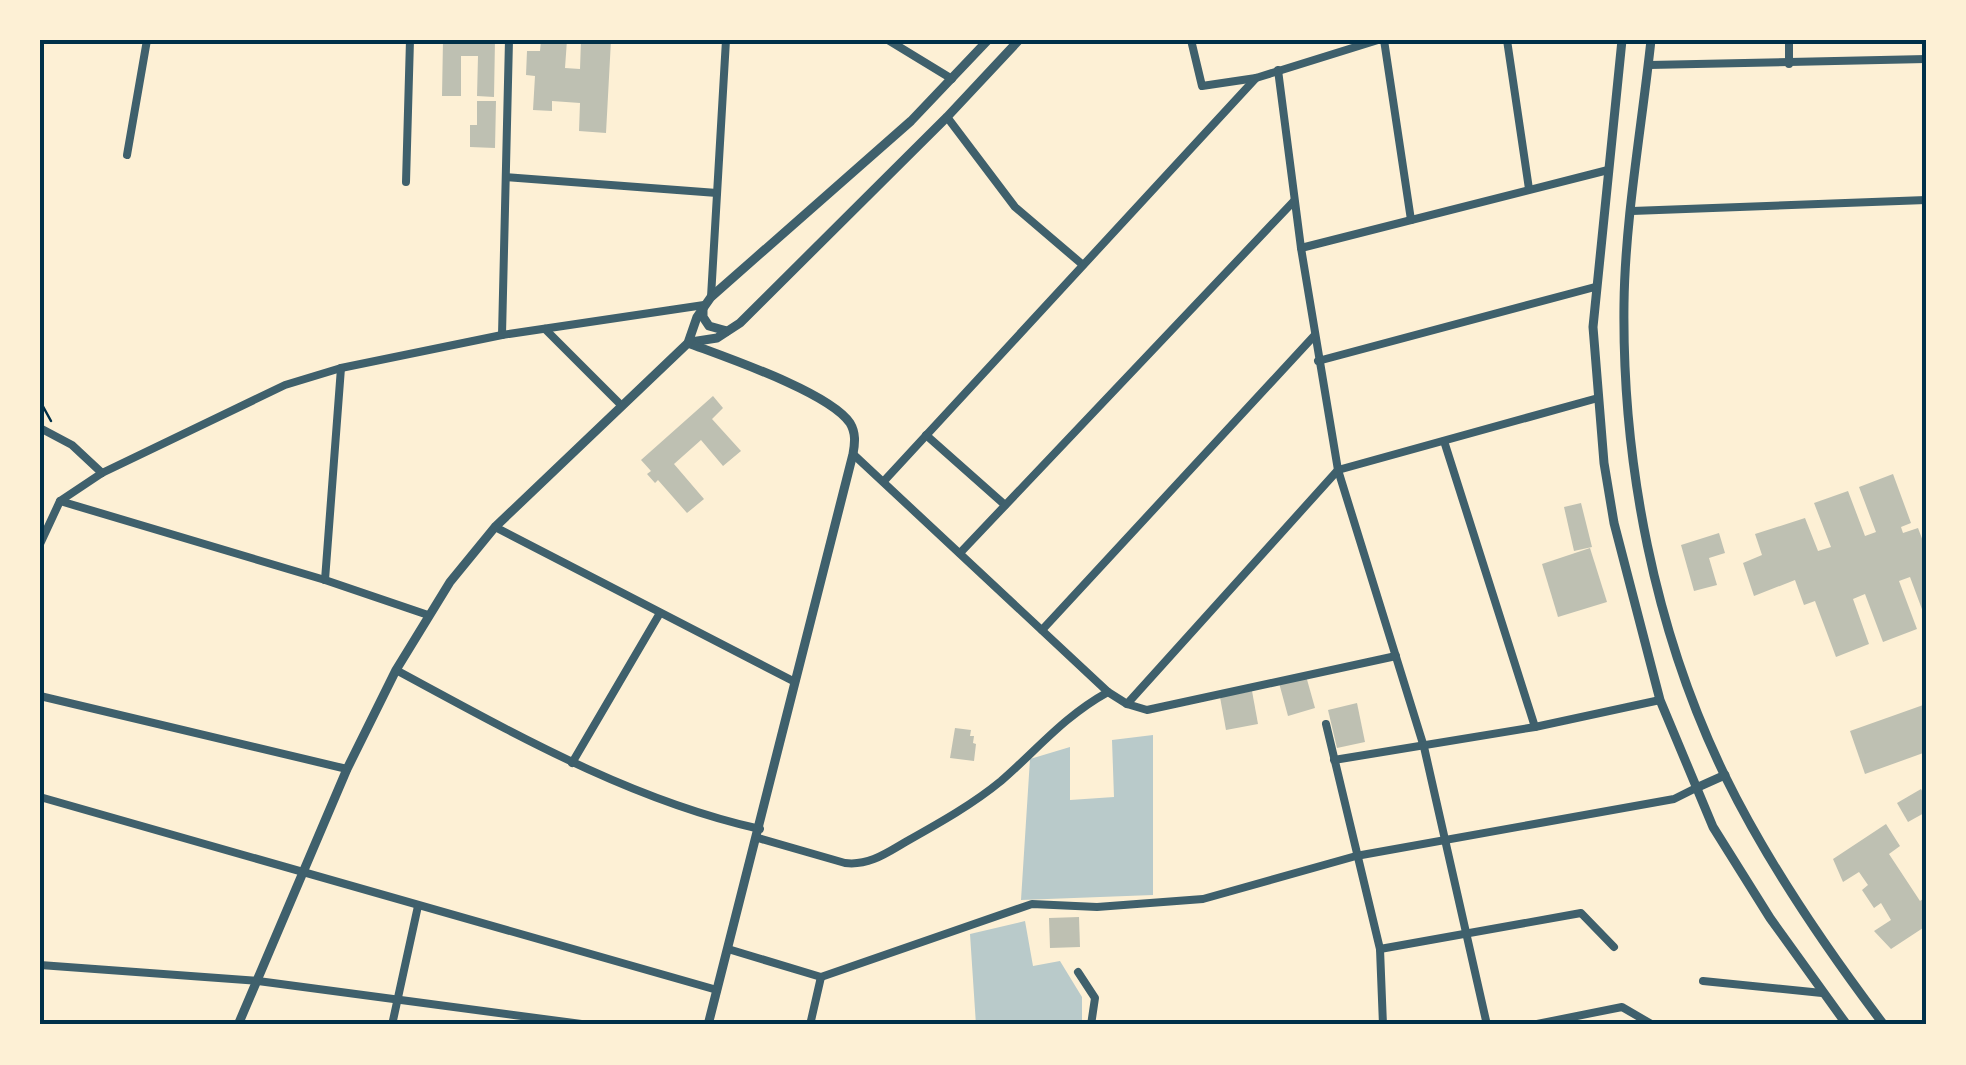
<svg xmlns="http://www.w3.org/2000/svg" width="1966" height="1065" font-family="Quicksand,sans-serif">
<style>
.green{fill:#b9caca}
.building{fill:#bec0b2}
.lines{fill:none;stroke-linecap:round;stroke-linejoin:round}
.path{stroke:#003049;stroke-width:2.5}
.minor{stroke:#3f606c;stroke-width:8}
.tertiary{stroke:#3f606c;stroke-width:9}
.neatline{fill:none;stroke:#003049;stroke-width:4}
</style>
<rect width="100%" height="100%" fill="#fdf0d5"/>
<g class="green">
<polygon points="1153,735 1153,895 1021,900 1030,759 1070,747 1070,800 1114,797 1112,740"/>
<polygon points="1025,921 1033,966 1060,961 1082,997 1082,1025 976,1025 970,934"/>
</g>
<g class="building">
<polygon points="443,40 495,40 494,97 477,96 478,56 461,56 461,96 442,96"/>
<polygon points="541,40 567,40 565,68 580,69 581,40 611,40 606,133 579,131 580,103 552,101 552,111 533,110 535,76 526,75 527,51 540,51"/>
<polygon points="477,101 496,101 495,148 470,147 470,125 477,125"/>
<polygon points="713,396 723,408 712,419 741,451 723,466 701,440 674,464 704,499 687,513 658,480 655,483 647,474 651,471 641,460"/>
<polygon points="1893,474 1911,523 1901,527 1903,533 1918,528 1926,549 1926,620 1910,577 1899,581 1917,629 1883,642 1865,594 1853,599 1869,644 1836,657 1815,601 1804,605 1795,580 1754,596 1743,563 1762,555 1755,534 1805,518 1818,551 1831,547 1814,503 1848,491 1865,536 1876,532 1859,487"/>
<polygon points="1581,503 1592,547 1574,551 1564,507"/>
<polygon points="1719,533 1725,553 1709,558 1717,585 1694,591 1681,545"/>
<polygon points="1590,548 1607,602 1558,617 1542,564"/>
<polygon points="1306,676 1315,708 1288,716 1279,683"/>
<polygon points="1252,691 1258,724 1226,730 1220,697"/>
<polygon points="1357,703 1365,742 1337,748 1328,710"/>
<polygon points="1926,704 1926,752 1865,774 1850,731"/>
<polygon points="955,728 971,730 970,736 974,736 973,743 976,744 974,761 950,758"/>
<polygon points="1921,789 1926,798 1926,812 1908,822 1897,803"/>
<polygon points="1886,824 1900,846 1889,854 1920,901 1926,897 1926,926 1891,949 1874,931 1891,920 1881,903 1874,908 1862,890 1868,885 1859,872 1843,882 1833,859"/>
<polygon points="1079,917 1080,947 1050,948 1049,918"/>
</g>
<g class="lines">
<polyline class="path" points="40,401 51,421"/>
<g class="minor">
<polyline points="888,40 952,79"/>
<polyline points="1191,40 1202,86 1256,78 1378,40"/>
<polyline points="1384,40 1411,220"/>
<polyline points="1507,40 1529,189"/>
<polyline points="1789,64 1789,40"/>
<polyline points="1649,65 1926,59"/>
<polyline points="1278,70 1301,248 1338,470 1424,747 1487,1025"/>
<polyline points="947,117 1015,207 1083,265"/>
<polyline points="127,155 147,40"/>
<polyline points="506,177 717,193"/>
<polyline points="406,182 410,40"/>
<polyline points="1632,211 1926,200"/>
<polyline points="1301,248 1608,170"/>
<polyline points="711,297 726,40"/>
<polyline points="545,329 621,405"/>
<polyline points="502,335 509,40"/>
<polyline points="1318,361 1595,287"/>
<polyline points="40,428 72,445 102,473"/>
<polyline points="926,435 1005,505"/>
<polyline points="1444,441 1535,727"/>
<polyline points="853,454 1108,692 1127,704 1338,470 1598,398"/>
<polyline points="884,481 1256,78"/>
<polyline points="60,501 325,580 428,615"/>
<polyline points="495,527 795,682"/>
<polyline points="40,544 60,501 102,473 285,385 341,368 502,335 704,305"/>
<polyline points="960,553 1294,201"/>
<polyline points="325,580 341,368"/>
<polyline points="1042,630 1314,336"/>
<path d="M396,670c117,63 234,130 364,159"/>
<polyline points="40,696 347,769"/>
<polyline points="1127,704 1147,710 1396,656"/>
<polyline points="1326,724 1380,949 1383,1025"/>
<polyline points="1334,760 1535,727 1660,700"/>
<polyline points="572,763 660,613"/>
<polyline points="40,797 717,990"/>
<path d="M758,838l87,25c25,3 43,-11 64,-23 32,-18 64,-36 92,-59 37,-32 62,-64 107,-89"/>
<polyline points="728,949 821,977 1032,904 1097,907 1203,899 1356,856 1674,799 1696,788"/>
<polyline points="1380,949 1581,913 1614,947"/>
<polyline points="40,965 258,981 589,1025"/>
<polyline points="1078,972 1095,998 1091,1025"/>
<polyline points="1703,981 1822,993"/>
<polyline points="392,1025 418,906"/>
<polyline points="810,1025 821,977"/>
<polyline points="1532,1025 1622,1007 1653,1025"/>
</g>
<g class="tertiary">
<polyline points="1622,40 1593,327 1604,463 1614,523 1660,700 1713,827 1770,918 1847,1025"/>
<path d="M1651,40c-9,85 -26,179 -27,264 -2,160 31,328 101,472 43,88 100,171 159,249"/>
<polyline points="703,308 703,317 709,326 727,331"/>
<polyline points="691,342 717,338 740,323 947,117 1019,40"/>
<path d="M688,343c37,14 141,49 162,80 6,10 5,20 3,31l-145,571"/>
<polyline points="1696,788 1725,775"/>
<polyline points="238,1025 347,769 396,670 450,582 495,527 688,343 697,317 711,297 911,121 988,40"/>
</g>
</g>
<rect width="1966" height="1065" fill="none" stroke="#fdf0d5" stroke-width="85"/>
<rect x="42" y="42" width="1882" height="980" class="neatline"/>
</svg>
